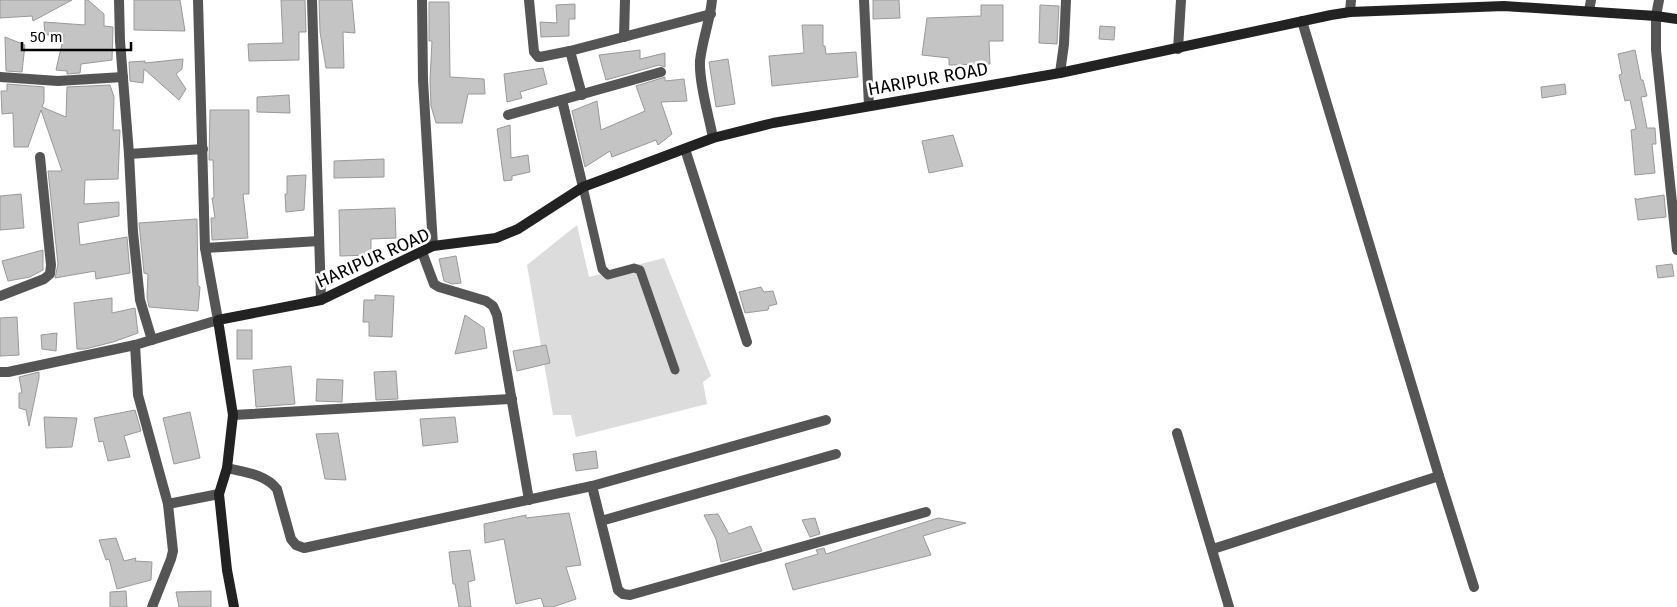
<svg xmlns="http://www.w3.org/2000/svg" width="1677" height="607" font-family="'Fira Sans',sans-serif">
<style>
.green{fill:#dcdcdc}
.building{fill:#c4c4c4;stroke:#999}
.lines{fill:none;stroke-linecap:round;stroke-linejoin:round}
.lane{stroke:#555;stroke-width:9}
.street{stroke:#555;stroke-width:10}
.secondary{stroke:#222;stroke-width:10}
.labels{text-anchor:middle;stroke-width:5;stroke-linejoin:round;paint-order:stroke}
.street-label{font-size:18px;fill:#000;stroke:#fff}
</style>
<rect width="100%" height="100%" fill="#fff"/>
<polygon class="green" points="577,225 589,277 664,258 711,376 703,382 707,404 576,437 571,415 553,415 527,265"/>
<g class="building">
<polygon points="0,0 72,0 33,21 32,16 0,18"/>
<polygon points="85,0 88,0 104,14 104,26 113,27 112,60 81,64 80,73 67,74 67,71 56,70 64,35 45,35 44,22 85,25"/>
<polygon points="134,0 180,0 185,31 134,30"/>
<polygon points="281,0 305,0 306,32 299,32 299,60 249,61 248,44 283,43"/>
<polygon points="319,0 352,0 355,33 343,32 344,68 326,68 320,32"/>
<polygon points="873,0 899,0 900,18 873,19"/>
<polygon points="429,2 449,2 450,77 484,79 485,94 468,94 462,123 436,123 431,106 430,80 432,41 429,41"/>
<polygon points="575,4 575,19 569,19 569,36 541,37 540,22 557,23 556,5"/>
<polygon points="981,5 1003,5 1003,41 989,41 990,64 949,65 949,58 922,55 927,18 981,16"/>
<polygon points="1040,5 1059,6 1057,44 1039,43"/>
<polygon points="802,25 823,25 823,46 825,46 826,54 856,52 858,77 772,86 769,56 804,53"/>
<polygon points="1100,26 1115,27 1114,40 1099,39"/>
<polygon points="5,37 25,45 22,72 6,71"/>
<polygon points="640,50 640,59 665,53 665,67 659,65 606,80 599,55"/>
<polygon points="1635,50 1641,80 1643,80 1647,96 1641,97 1647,128 1655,128 1656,144 1652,144 1655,173 1635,175 1631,130 1636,129 1630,100 1625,101 1619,75 1622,74 1618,54"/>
<polygon points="183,59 182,69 176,74 186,89 179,100 144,69 143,83 130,81 129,62 145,61 145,63"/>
<polygon points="728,59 735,104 716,107 709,62"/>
<polygon points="543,68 547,84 520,92 522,98 507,102 504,74"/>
<polygon points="665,77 665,81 684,79 687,101 661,102 672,134 658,145 656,140 612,157 610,151 585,167 572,111 597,101 601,130 645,111 636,86"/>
<polygon points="7,84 44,87 44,102 42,107 66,117 67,87 110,85 114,97 113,130 120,130 118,179 85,180 84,204 119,202 119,216 78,223 80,245 127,237 130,273 96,279 95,271 55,278 58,264 48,171 62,171 41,110 28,147 14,147 13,113 2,114 1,91 7,91"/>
<polygon points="1565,84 1566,94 1542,98 1541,87"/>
<polygon points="289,95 290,113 257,112 257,97"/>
<polygon points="210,110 249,110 249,194 243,194 248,238 212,240 211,218 215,218 212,198 214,198 213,160 209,160"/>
<polygon points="510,125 511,158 528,155 530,172 512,176 512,180 504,181 497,129"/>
<polygon points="953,135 963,166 929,173 922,141"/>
<polygon points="384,159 384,177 334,178 334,161"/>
<polygon points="306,175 304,210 286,212 285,194 287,194 287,176"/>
<polygon points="21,194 24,228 0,230 0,196"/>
<polygon points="1664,195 1666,217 1638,220 1635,198 1638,200 1638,199"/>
<polygon points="395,208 396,238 371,239 371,255 340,256 339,210"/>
<polygon points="197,219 198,286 200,287 198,311 149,307 147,297 148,274 144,273 139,223"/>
<polygon points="43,250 43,270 30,277 8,281 2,261"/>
<polygon points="456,256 461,283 452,284 444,281 439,259"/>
<polygon points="1672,264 1674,276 1658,278 1656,266"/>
<polygon points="761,287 764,292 773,291 777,304 769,306 768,310 745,313 739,292"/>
<polygon points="375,295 394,296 392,337 369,336 369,322 363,322 364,300 375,300"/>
<polygon points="112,298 112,313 135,308 138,333 113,342 85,349 77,349 74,303"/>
<polygon points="465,315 484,328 487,348 455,354"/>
<polygon points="17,317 19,355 0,356 0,318"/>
<rect x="237" y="330" width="15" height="29"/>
<polygon points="57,333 56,351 42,349 41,335"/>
<polygon points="546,345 550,363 517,371 513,351"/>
<polygon points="291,366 295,404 256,407 253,370"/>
<polygon points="396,371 398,399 376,400 374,372"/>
<polygon points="39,372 39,378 29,426 26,410 19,408 19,393 22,393 19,377"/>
<polygon points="317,379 343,380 342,402 316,401"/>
<polygon points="135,410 141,431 124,436 130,457 108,461 103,441 99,442 94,418"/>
<polygon points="190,412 200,458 174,464 163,418"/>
<polygon points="44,417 77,418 72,447 46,448"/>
<polygon points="455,417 458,442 423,446 420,419"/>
<polygon points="338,433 346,480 325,479 316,434"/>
<polygon points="596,451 598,468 576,471 573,454"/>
<polygon points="569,513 581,565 566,567 576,599 553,607 544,607 541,598 516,604 504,539 485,543 484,524 526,515 526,518"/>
<polygon points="718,514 729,534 751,526 762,551 721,562 716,539 704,515"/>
<polygon points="815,518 820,534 810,537 802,520"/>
<polygon points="938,518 966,523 923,536 931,555 793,590 785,564 818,554 816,550 824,548 826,554"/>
<polygon points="116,538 124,561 136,558 135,561 152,562 151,580 117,589 109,559 106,560 99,540"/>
<polygon points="470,550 475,580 468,582 471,607 459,607 455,584 453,584 449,552"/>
<polygon points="126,591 127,607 110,607 110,592"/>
<polygon points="211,591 211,607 179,607 176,592"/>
</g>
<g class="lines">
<polyline class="lane" points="583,187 602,269 608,275 634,268 640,270 675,370"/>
<g class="street">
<polyline points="119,0 120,41 129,154 133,232 140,300 152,340"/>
<polyline points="312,0 321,300"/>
<polyline points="422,0 423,80 433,246"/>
<polyline points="529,0 534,52 538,57 540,57 570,51 711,14"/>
<path d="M712,0c-2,21 -10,41 -12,61 -1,23 9,55 13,77"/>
<polyline points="864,0 869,106"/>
<polyline points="1659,0 1656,16 1656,50 1677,250"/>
<polyline points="1589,11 1591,0"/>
<polyline points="1350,12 1351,0"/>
<polyline points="1302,21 1439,476 1474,587"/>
<polyline points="624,37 625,0"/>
<polyline points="1178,49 1181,0"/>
<polyline points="570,51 582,95"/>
<polyline points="1060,73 1064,44 1066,0"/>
<polyline points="0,77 58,81 123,77"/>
<polyline points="562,100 583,187"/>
<polyline points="508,115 661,72"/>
<polyline points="685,149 747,342"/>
<polyline points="129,154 203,149"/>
<polyline points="205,248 319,241"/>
<polyline points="422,252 434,284 439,287 486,301 493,306 497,315 529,500"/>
<polyline points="0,296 44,279 50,274 51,265 40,157"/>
<polyline points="135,345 138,395 168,504 219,494"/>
<polyline points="0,372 8,372 135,345 218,320 205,248 198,0"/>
<polyline points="233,415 512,399"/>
<polyline points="1177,433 1229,607"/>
<path d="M227,468c17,4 38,6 50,21l14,50 5,6 8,3 288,-62 234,-66"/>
<polyline points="592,486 618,590 623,594 630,595 926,512"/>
<polyline points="601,521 836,454"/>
<polyline points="1213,549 1439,476"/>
<polyline points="152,607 171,559 173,551 168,504"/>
</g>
<polyline class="secondary" points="234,607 227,570 219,494 227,468 233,415 218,320 321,300 433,246 496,238 518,229 583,187 713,138 773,123 1060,73 1331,15 1350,12 1504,6 1656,16 1677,19"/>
</g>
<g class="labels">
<g class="street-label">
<text transform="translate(928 79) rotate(-10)" y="6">HARIPUR ROAD</text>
<text transform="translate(373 258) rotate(-24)" y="6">HARIPUR ROAD</text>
</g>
</g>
<path d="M22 42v8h109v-8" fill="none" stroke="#000000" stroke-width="2.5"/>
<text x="30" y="42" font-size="15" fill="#000000" stroke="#ffffff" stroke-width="4" paint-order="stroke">50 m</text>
</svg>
